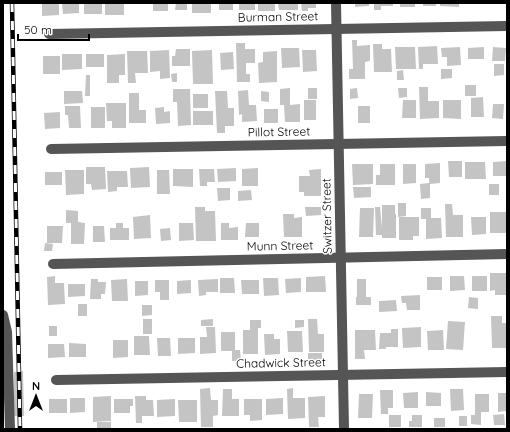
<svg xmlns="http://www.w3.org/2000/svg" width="510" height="432" font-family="Quicksand,sans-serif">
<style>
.building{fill:#c4c4c4}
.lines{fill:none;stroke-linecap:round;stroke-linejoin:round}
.minor{stroke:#555;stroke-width:10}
.rail-casing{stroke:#000;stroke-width:4.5}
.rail{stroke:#fff;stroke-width:3;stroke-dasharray:9;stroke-linecap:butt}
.labels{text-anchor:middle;stroke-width:3;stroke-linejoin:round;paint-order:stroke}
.street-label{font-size:12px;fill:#000;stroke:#fff}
</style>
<rect width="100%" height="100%" fill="#fff"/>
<g class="building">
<polygon points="42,3 59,3 59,15 42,16"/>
<polygon points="62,3 79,3 79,13 63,14"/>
<rect x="84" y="3" width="18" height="11"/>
<rect x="105" y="3" width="19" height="12"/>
<rect x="153" y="3" width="15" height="8"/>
<polygon points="176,3 187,3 187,10 175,10"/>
<rect x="192" y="3" width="19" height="10"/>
<rect x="219" y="3" width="14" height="7"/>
<rect x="239" y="3" width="16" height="7"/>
<rect x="258" y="3" width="17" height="8"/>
<polygon points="278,3 298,3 298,10 279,10"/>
<polygon points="301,3 316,3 316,8 308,8 308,11 302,11"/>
<polygon points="355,3 369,3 369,6 355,7"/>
<polygon points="374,3 393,3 393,6 381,6 381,10 374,10"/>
<rect x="400" y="3" width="15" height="4"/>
<rect x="423" y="3" width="13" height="3"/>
<polygon points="440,3 459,3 459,7 440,6"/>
<polygon points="352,40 357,40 357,46 370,45 370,61 365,62 365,79 349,79 349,69 353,69"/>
<polygon points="236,43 245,43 245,49 255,49 255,63 246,63 246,74 250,74 250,82 237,82"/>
<polygon points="373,44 382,44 382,49 391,49 392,72 374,72"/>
<polygon points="437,46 438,64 423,64 423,69 419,69 418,47"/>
<polygon points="395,47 415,47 416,69 396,69"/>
<polygon points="460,47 461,65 447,66 447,57 442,57 441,48"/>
<polygon points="484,47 484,59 468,59 468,48"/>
<polygon points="493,47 506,48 505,61 492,61"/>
<polygon points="281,48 299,48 300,67 282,68"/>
<polygon points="176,49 190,49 190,66 172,66 172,56 175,56"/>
<polygon points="169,50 170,78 160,79 160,71 150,72 150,51"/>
<polygon points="212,50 213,84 193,84 192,51"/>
<polygon points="302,50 316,50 317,71 303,72"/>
<polygon points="127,51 147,51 148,73 135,73 136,83 128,83"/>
<polygon points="277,51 277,82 259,83 258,63 263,62 263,52"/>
<polygon points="233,52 234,69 221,70 220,53"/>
<polygon points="62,54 82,54 82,69 62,70"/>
<rect x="86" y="54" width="18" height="13"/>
<polygon points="125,54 125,75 119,75 119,83 107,83 107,55"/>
<rect x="43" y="56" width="17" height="18"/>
<polygon points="494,64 504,64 504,75 494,76"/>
<polygon points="441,69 452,69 452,78 441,79"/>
<polygon points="403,70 404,80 397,80 397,71"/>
<polygon points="177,73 177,82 172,82 171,74"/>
<polygon points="86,75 90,75 90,96 85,96"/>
<rect x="465" y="85" width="11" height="11"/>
<polygon points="419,87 428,87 428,101 439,101 439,118 420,119"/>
<polygon points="290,88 290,105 300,104 300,122 285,122 284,105 280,105 280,89"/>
<rect x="308" y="88" width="9" height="11"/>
<polygon points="357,88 358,98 350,99 350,89"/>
<polygon points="398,88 407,88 407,97 399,98"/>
<polygon points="173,89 190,89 191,125 178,126 177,102 173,102"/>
<polygon points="248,90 249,105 256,105 257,121 242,122 242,114 239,115 238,91"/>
<polygon points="64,91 82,91 83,103 64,104"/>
<polygon points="215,91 227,91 228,108 234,108 234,126 225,126 225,133 217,133"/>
<polygon points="261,91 269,92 269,102 261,101"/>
<polygon points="129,93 139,93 139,110 146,110 146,123 129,123"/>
<rect x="193" y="94" width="15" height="14"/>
<polygon points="483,97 484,117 471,117 471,98"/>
<rect x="304" y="100" width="12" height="20"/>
<polygon points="403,100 416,100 416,118 402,118"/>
<polygon points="443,100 461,100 461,119 443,118"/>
<polygon points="106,103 126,103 126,128 112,128 112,121 107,121"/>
<polygon points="493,104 504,104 503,119 492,118"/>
<polygon points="65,106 80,106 81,128 69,128 68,115 65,115"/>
<rect x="358" y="106" width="12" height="17"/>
<rect x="91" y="107" width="14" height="21"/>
<polygon points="164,107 164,112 170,111 170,123 156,124 155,108"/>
<rect x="264" y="109" width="14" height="14"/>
<rect x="193" y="111" width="20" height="14"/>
<polygon points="60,112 60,128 45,129 44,113"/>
<polygon points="448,161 462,161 462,177 449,177"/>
<polygon points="507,161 507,176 493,176 493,162"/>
<polygon points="465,162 485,162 486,179 465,179"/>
<polygon points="440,163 440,183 430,184 430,198 421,199 420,184 429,183 429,178 425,178 425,164"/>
<polygon points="352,164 373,164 373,184 353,185"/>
<polygon points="380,164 395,164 395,185 376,185 376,175 380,175"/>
<polygon points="403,164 416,164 416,183 403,184"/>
<polygon points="86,167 105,167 106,189 92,190 91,184 86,184"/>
<polygon points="149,167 150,187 131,188 130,168"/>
<polygon points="236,168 236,181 218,182 217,169"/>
<polygon points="258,168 258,186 242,186 242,169"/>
<polygon points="173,169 193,169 193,187 173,186"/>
<polygon points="199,169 214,169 215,182 207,182 207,186 200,186"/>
<polygon points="321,169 321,196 304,196 304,192 299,192 299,176 310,176 309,170"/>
<polygon points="65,170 84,170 84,194 66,195"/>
<polygon points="157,170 169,170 170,194 157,194"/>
<polygon points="107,171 127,171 128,187 117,187 117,191 108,192"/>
<rect x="45" y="172" width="17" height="13"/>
<rect x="489" y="184" width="10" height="11"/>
<polygon points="353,187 371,187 371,197 354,198"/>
<polygon points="217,188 230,188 230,200 218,201"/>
<polygon points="251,190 252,200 238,201 238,191"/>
<polygon points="398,203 406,203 406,216 398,217"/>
<polygon points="445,204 452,204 453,215 463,215 463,237 446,237"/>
<polygon points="382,205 395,205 395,214 396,214 396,238 382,238 382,235 376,235 375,207 380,207 382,228"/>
<polygon points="195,207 205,207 205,211 215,211 216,241 196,241"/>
<polygon points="305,207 321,207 321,215 306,216"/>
<polygon points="360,208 374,208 373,237 359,237"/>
<polygon points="421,208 431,208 431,218 441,218 442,238 426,239 426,219 421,219"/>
<polygon points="66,210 78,211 78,222 85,223 84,244 71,244 71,223 66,223"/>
<rect x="490" y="212" width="17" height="21"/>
<polygon points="283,214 294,214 294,218 302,217 302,237 284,237"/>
<polygon points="150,215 151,238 134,239 133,217"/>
<polygon points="399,217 419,217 419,236 413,236 413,240 399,240"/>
<polygon points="471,217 486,217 486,234 472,235"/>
<polygon points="116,223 123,223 123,228 129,228 129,240 110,240 110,228 116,228"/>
<polygon points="179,223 193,223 194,240 179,241"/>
<polygon points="221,223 229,223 229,228 238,227 238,240 221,240"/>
<polygon points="246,223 259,223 259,237 245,237"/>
<polygon points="47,226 63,226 62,243 47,243"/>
<polygon points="93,226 104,226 105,242 93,242"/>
<polygon points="170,228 171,240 161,241 160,229"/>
<polygon points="45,243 53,244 52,251 44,251"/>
<polygon points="490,273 507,273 507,295 495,295 495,290 490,291"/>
<polygon points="55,276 55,283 64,283 65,304 48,305 47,277"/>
<polygon points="325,276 326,292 306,292 306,277"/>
<polygon points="450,276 464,276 465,290 450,291"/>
<rect x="472" y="276" width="15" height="15"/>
<rect x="427" y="277" width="15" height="13"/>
<polygon points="220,278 234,278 235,293 220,293"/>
<polygon points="263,278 278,278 279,295 264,296"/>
<polygon points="301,278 301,292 286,293 285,279"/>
<polygon points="91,279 98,279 98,282 106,282 105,294 101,294 101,299 90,299"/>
<polygon points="127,279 128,301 112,301 111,280"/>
<polygon points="218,279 218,292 206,292 206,295 199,296 198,280"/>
<polygon points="357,279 366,279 366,297 371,297 371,305 356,305 356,297 357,297"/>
<polygon points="155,280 169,280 169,300 160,300 160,292 155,292"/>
<polygon points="191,280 191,293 177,294 177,281"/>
<polygon points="241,280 259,280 259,294 242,294"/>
<polygon points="135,281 148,281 148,295 135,296"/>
<polygon points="68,284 85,284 85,296 68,297"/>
<polygon points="420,295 420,310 407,310 406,303 402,303 401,296"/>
<polygon points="469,297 478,298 478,309 468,308"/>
<polygon points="396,300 397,311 379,312 379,301"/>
<rect x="78" y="304" width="9" height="12"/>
<polygon points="142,305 152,305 152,315 142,316"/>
<polygon points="491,316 502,316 502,323 507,323 507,348 492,348"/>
<rect x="143" y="319" width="9" height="15"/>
<polygon points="213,319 213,326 201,326 201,320"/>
<polygon points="308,319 317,319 318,334 324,334 324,352 309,352"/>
<polygon points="250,320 261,320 261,328 258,328 258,354 243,354 243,330 250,330"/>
<polygon points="295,320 304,320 304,327 295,328"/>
<polygon points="448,321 465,322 463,350 446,349"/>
<rect x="49" y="326" width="8" height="10"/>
<polygon points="206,327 215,327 216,353 200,354 200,337 207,337"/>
<polygon points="421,327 421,347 403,348 402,328"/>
<polygon points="391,329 398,329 398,347 386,347 386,349 379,349 380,333 391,333"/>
<polygon points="355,330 375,330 376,350 364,350 365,359 355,359"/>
<polygon points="443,330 444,350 428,350 427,331"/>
<polygon points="287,331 302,331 303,352 288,352"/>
<polygon points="221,332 235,332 235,350 240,350 241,361 232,361 232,351 221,351"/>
<polygon points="264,334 274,334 274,339 280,339 280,354 265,355"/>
<polygon points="134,336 149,336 150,355 134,355"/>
<polygon points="157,338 170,338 171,356 158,356"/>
<polygon points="178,338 195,338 195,353 178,354"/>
<polygon points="113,340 128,340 128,357 113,358"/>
<polygon points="69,343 86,344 86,357 69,357"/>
<polygon points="48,344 64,344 65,357 48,358"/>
<rect x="308" y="353" width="14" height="9"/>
<polygon points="23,371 24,416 14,416 14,372"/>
<polygon points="210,388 211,400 218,400 218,415 213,416 213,427 201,427 200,389"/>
<polygon points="293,388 293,398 305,398 305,418 288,419 287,389"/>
<polygon points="223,389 232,389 232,399 239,399 239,416 222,416"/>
<polygon points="450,389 463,389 464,410 451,411"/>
<polygon points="380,390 393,390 393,408 388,408 388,414 381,414"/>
<polygon points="418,392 418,408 404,408 403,393"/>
<polygon points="426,392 441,393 441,406 426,406"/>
<polygon points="498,393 507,393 507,411 498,412"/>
<polygon points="359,394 373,394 372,418 358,418"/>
<polygon points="475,394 489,394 489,412 481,412 481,425 471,424 471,415 475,415"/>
<polygon points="111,396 111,421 93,422 93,397"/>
<polygon points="135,396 146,396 146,400 153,400 154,416 142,416 142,423 136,423"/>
<polygon points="325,396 325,417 318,417 319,427 309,427 308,397"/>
<polygon points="70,398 85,398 85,412 70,413"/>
<polygon points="283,398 283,414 266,415 266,399"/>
<rect x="49" y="399" width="18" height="14"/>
<polygon points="114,399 133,399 133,406 130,406 130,413 114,413"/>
<polygon points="175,399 175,416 157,417 157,400"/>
<polygon points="244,399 262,399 262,420 250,421 250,415 244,415"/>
<polygon points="178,400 197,400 197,422 179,422"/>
<polygon points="504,414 505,425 494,425 493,415"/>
<rect x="389" y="415" width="12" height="12"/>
<polygon points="412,415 422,415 422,427 409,427 409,421 412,421"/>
<rect x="459" y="416" width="8" height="10"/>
<rect x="434" y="418" width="11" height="9"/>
<rect x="97" y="422" width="14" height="7"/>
</g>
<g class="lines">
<g class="minor">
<polyline points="336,3 344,429"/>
<polyline points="49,34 507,26"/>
<polyline points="51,149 507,141"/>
<polyline points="53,264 507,254"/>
<polyline points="3,315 7,332 10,429"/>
<polyline points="56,380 507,372"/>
</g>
<g class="rail-casing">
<polyline id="rail" points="12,3 20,429"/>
</g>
<use href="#rail" class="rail"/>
</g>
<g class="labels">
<g class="street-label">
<text transform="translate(278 17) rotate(-1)" y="4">Burman Street</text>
<text transform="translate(279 132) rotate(-1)" y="4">Pillot Street</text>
<text transform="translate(327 216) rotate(-91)" y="4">Switzer Street</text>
<text transform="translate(280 246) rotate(-1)" y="4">Munn Street</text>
<text transform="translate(281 363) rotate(-1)" y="4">Chadwick Street</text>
</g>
</g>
<rect width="510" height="432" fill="none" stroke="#000000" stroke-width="8"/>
<g transform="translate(36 396)" stroke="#ffffff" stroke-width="3" paint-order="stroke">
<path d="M0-3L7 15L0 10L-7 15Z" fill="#000000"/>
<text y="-6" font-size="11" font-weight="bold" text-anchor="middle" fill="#000000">N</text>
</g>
<path d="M18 34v6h71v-6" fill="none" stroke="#000000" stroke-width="2"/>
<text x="24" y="34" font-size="12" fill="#000000" stroke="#ffffff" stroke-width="3" paint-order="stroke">50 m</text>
</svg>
